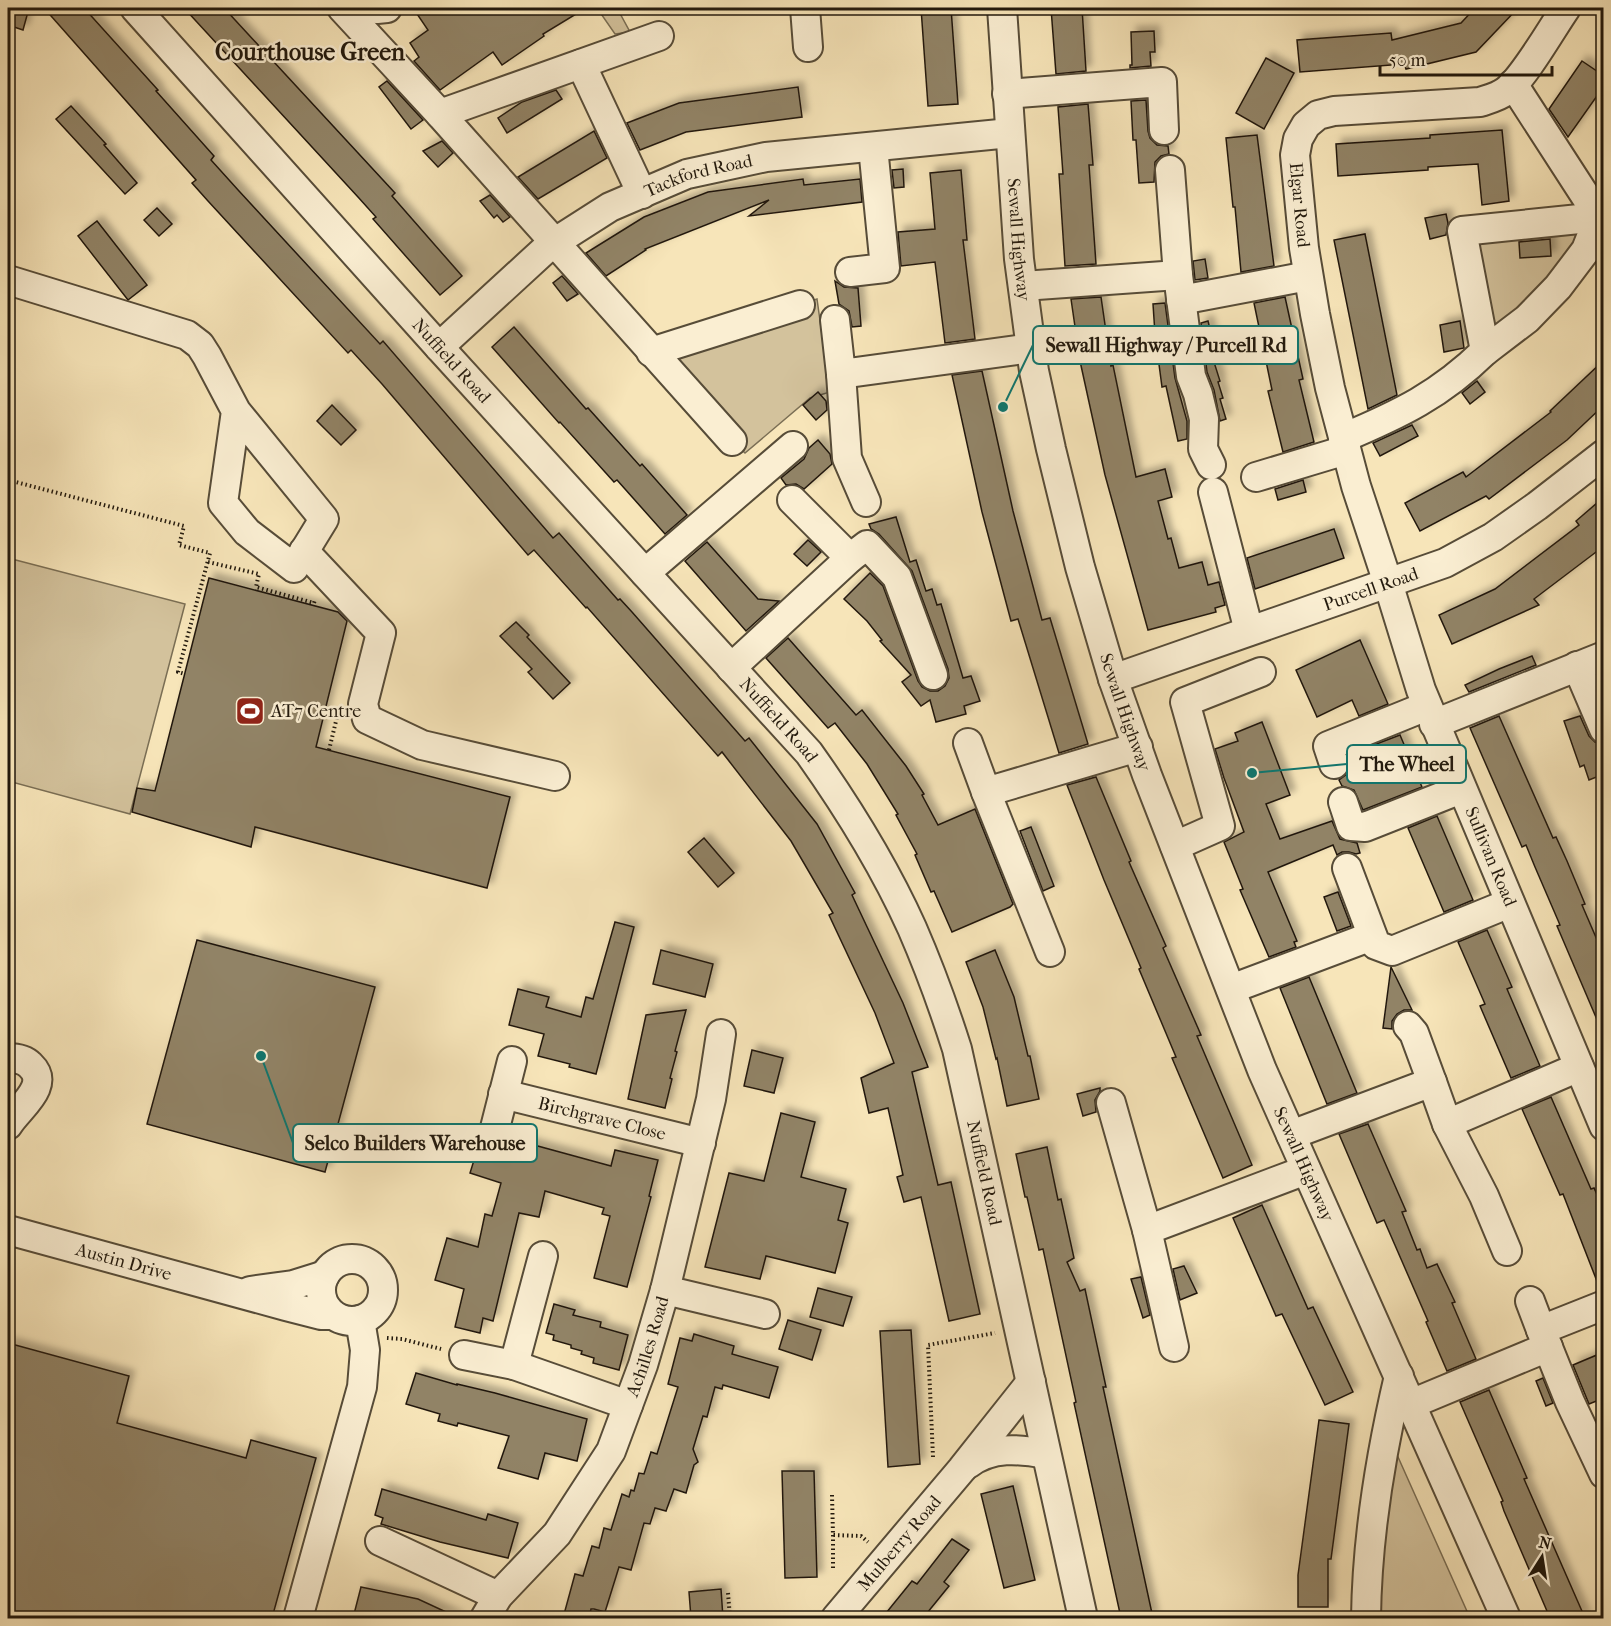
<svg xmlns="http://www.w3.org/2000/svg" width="1611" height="1626" font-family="'IM FELL French Canon',serif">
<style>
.green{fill:#d3c29c;stroke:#7a6e54;stroke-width:1.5}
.building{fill:#918366;stroke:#22190d;stroke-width:1.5;filter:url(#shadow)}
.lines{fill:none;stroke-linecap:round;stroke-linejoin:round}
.minor-casing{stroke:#574c38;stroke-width:32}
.path{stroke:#22190d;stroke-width:4;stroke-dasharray:1.5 3;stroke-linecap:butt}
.minor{stroke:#faeed2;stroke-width:28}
.labels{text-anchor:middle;stroke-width:5;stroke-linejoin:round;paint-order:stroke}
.street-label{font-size:18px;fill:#22190d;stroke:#faeed2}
.poi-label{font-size:18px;fill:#22190d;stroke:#faeed2;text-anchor:start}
.district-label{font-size:24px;font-weight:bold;fill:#22190d;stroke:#faeed2}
.leader{fill:none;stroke:#0f766e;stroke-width:2}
.callout-dot{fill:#0f766e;stroke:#faeed2;stroke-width:2}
.callout{fill:#faeed2;stroke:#0f766e;stroke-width:2}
.callout-label{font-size:20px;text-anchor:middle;font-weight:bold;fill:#22190d}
</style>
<defs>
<filter id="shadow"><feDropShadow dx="5.5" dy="-5.5" stdDeviation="3" flood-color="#0004"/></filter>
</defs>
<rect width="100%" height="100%" fill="#f7e5b9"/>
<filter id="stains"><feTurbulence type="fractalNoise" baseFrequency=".00333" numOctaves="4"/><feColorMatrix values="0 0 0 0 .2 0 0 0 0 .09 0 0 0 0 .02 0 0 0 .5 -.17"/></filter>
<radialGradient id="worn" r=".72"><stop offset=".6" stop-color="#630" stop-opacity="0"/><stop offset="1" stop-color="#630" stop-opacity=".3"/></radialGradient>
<g class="green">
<polygon points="597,8 617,8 630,32 615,34"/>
<polygon points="1589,228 1495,343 1466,235"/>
<polygon points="817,299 830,392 810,398 745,453 654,365 653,353"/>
<polygon points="8,558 185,604 130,814 8,781"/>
<polygon points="1394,1448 1470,1618 1377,1618"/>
</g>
<g class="building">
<polygon points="8,8 29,8 23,30 8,25"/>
<polygon points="44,8 84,8 158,90 156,91 214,156 211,160 239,191 380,344 383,341 553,538 559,533 618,600 620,599 632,612 745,741 749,738 817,824 855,893 852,895 903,1003 928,1067 912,1072 938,1185 951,1182 980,1314 949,1321 921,1197 904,1202 897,1177 903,1175 888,1108 869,1113 861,1078 894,1063 875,1013 829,915 833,913 791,841 722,752 718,756 587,607 586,608 534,550 528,555 382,384 351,350 348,353 208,201 192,183 196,180"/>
<polygon points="184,8 224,8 395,193 392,196 462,276 440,295 373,219 376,217 358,197"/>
<polygon points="413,8 586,8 543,34 544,36 502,65 493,52 440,90 414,61 419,57 410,43 428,30"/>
<polygon points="921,8 951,8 958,104 928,106"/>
<polygon points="1051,8 1082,8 1086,71 1056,74"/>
<polygon points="1475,8 1518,8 1476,52 1406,69 1404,64 1300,72 1297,40 1391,33 1392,40 1461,23"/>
<polygon points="1154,31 1155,52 1150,52 1151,66 1130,68 1130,65 1132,65 1131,32"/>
<polygon points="1266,58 1294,73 1264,129 1236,113"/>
<polygon points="1582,61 1604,76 1604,86 1568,137 1549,109"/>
<polygon points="387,81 423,120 411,129 379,87"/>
<polygon points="798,87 802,117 686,132 640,150 627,123 679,103"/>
<polygon points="556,90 562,99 507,133 498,118 522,102"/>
<polygon points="1146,100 1148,131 1150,138 1157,145 1168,146 1169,154 1161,156 1155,162 1154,182 1139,183 1136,140 1133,140 1131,101"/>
<polygon points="1088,104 1093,165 1089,165 1096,264 1065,266 1059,174 1063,174 1058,107"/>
<polygon points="71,106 106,144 104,145 137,183 125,194 56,119"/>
<polygon points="1502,130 1509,201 1482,205 1478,164 1428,167 1428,170 1338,176 1336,144 1430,138 1430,135"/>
<polygon points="594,131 607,158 538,199 518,177"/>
<polygon points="1257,135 1274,266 1241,272 1235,207 1233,207 1226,138"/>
<polygon points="442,141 453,153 438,167 423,151"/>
<polygon points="903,169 904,187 894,188 892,170"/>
<polygon points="961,170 967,240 963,240 975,339 945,343 935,262 901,266 898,232 935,229 930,173"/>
<polygon points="803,179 804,185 860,179 862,202 749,216 769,200 645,249 646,250 606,276 586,253 644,217 708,192"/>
<polygon points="490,195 510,217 503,222 497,215 494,218 480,201"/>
<polygon points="157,208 172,224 159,236 144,220"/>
<polygon points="1446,214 1448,223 1446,235 1430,239 1425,218"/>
<polygon points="97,221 147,285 128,300 78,236"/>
<polygon points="1365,234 1397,395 1368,409 1334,240"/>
<polygon points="1550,239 1551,256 1520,258 1519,242"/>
<polygon points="1205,259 1208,278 1195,280 1193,261"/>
<polygon points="562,276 578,294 567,301 553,283"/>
<polygon points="835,281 844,287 858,288 861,326 852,327 849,311 839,304"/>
<polygon points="1101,297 1111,366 1113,365 1136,477 1165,469 1172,497 1158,501 1168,539 1171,538 1179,568 1202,562 1208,585 1219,582 1225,605 1215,608 1216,612 1148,630 1105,475 1080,361 1071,299"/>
<polygon points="1285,297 1303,379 1299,380 1314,442 1283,452 1268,391 1272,390 1254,303"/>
<polygon points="1165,303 1175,378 1187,421 1187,439 1178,441 1166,386 1162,387 1155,334 1153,304"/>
<polygon points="1208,321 1213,342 1208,343 1220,381 1218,382 1223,398 1220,399 1226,419 1220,421 1214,390 1207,372 1201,323"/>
<polygon points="1460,321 1464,348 1444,352 1440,325"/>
<polygon points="514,327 586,409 588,408 640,466 642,464 687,515 665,534 617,480 614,482 560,422 559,423 492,347"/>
<polygon points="1604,360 1604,405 1567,440 1489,499 1486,496 1420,531 1405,503 1463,472 1466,477 1551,412 1550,411"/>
<polygon points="982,371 1013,511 1042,620 1050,618 1088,744 1059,753 1018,619 1011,621 982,512 952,375"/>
<polygon points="1477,381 1485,392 1470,404 1462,393"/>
<polygon points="818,392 826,401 827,410 816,420 803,405"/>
<polygon points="332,405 356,430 341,445 317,421"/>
<polygon points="1412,425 1418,436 1380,456 1373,443"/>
<polygon points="818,440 830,454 832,464 804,489 796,484 786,485 781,478 804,459 809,448"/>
<polygon points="1303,480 1306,492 1278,500 1275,489"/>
<polygon points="1604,497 1604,546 1534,599 1539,605 1452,644 1439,615 1495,589 1579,525 1576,521"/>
<polygon points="896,517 910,562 916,560 926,591 932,589 937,605 941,604 963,678 971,676 980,701 964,706 966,714 936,722 930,700 921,706 902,682 911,675 880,641 882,640 867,621 844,599 870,573 883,586 918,681 922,687 930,691 938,691 945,686 949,678 948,669 912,571 879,534 871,529 869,524"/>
<polygon points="1334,529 1344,558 1255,589 1247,558"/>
<polygon points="808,540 821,552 807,566 794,554"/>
<polygon points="707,542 758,599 779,601 746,631 685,561"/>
<polygon points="209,578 338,612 347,621 316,747 510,797 487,888 255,827 251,847 132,812 137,788 155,791"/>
<polygon points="516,622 529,635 527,637 570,683 553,699 528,672 532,669 500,636"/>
<polygon points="788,638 856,715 862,710 906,766 924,794 922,795 938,825 975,809 1013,904 1010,907 952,932 934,891 931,892 915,855 917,854 896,815 898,814 867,764 835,723 828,728 766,658"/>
<polygon points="1360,640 1388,704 1359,716 1352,700 1317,717 1296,670"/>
<polygon points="1532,656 1536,665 1469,692 1465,685 1499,669"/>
<polygon points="1499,716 1553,838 1556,837 1567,861 1585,904 1582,905 1604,956 1604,1036 1557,926 1560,925 1535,867 1526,845 1522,847 1470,728"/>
<polygon points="1580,716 1589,736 1595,742 1604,745 1604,774 1589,780 1584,765 1580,767 1564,721"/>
<polygon points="1262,722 1290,795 1266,804 1280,839 1332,821 1340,839 1357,843 1360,853 1356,854 1349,852 1342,852 1337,855 1333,845 1268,872 1297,941 1294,942 1296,947 1269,957 1240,890 1243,889 1224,842 1244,832 1224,778 1215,749 1238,741 1235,733"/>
<polygon points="1400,735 1422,787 1363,810 1354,790 1342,786 1339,780 1347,774 1350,766 1375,755 1371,746"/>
<polygon points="1096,777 1131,861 1129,862 1166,946 1163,948 1201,1035 1197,1036 1252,1165 1223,1178 1172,1058 1176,1057 1139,969 1141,968 1104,880 1067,785"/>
<polygon points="1437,816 1473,900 1444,912 1408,828"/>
<polygon points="1031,827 1054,886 1043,891 1020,831"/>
<polygon points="704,838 734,873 718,887 688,852"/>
<polygon points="1338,892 1351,926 1337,931 1324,897"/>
<polygon points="615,922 634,927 596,1074 569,1067 570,1064 538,1056 544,1034 509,1025 518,989 549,997 546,1007 581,1017 586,997 593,999"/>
<polygon points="1487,930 1512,987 1507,989 1540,1066 1511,1078 1480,1006 1485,1004 1458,942"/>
<polygon points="197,940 375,987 325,1172 147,1124"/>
<polygon points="661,950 713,964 705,997 653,984"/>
<polygon points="995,950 1014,997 1028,1056 1030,1056 1039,1099 1007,1106 997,1058 996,1059 983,1007 966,962"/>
<polygon points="1391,967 1412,1010 1404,1010 1397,1014 1392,1021 1392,1029 1383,1028"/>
<polygon points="1309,977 1357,1093 1327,1104 1280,988"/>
<polygon points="686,1010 675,1051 677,1052 670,1078 672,1079 665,1108 628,1099 646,1015"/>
<polygon points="752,1050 783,1058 774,1093 744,1086"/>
<polygon points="1100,1088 1100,1091 1095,1100 1096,1112 1083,1116 1077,1094"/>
<polygon points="1551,1097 1591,1189 1594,1188 1604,1210 1604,1289 1600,1289 1563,1194 1560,1195 1522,1109"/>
<polygon points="781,1113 815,1122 801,1177 846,1189 838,1220 848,1223 835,1273 766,1256 760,1279 705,1267 729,1173 764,1181"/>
<polygon points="1368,1124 1406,1211 1402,1212 1417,1250 1420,1249 1427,1268 1437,1264 1455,1302 1452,1303 1476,1359 1447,1371 1426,1322 1428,1321 1384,1220 1377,1223 1339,1134"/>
<polygon points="480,1141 509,1151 510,1148 521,1151 523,1142 611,1166 615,1150 658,1160 649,1196 651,1197 627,1287 594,1278 610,1216 602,1214 604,1208 545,1191 539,1217 519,1213 493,1321 483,1318 480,1333 455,1327 464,1289 435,1280 447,1238 478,1247 485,1214 492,1216 501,1183 470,1173"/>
<polygon points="1047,1147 1058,1200 1061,1199 1074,1258 1067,1262 1080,1291 1085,1289 1106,1387 1103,1387 1153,1618 1121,1618 1074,1403 1076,1402 1043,1249 1039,1250 1027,1197 1025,1197 1016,1154"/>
<polygon points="1262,1205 1308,1309 1313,1307 1353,1392 1325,1405 1282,1314 1276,1316 1233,1218"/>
<polygon points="1184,1266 1197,1293 1180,1300 1173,1269"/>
<polygon points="1141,1277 1150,1315 1143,1318 1131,1279"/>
<polygon points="818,1288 852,1297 843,1326 810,1317"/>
<polygon points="554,1304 575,1310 573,1315 601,1322 600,1327 628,1335 619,1370 593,1363 594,1358 581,1354 582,1351 571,1348 571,1345 553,1340 554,1335 546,1333"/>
<polygon points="788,1320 821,1330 812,1360 779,1349"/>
<polygon points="911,1330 920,1464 888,1467 880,1331"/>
<polygon points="694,1334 734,1346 732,1354 778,1367 769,1398 723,1385 722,1389 715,1387 707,1417 703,1416 693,1449 698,1462 694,1465 686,1493 674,1489 666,1511 655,1508 650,1524 644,1523 631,1570 619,1567 605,1612 594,1609 591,1609 589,1618 563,1618 575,1574 583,1576 592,1546 599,1548 604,1528 611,1530 622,1494 629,1497 631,1490 634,1491 639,1473 644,1474 651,1452 657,1454 678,1387 668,1384 680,1338 692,1341"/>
<polygon points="8,1343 129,1376 117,1423 246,1458 251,1440 316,1458 272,1618 8,1618"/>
<polygon points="1604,1352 1604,1398 1589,1404 1573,1365"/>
<polygon points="416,1373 457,1385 457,1384 495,1393 587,1419 577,1461 545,1453 538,1479 498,1468 509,1436 458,1423 457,1426 438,1421 440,1414 406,1404"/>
<polygon points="1543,1378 1553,1403 1546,1406 1536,1381"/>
<polygon points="1489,1390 1527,1478 1524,1479 1585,1618 1550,1618 1504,1511 1501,1502 1503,1501 1460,1402"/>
<polygon points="1319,1420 1349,1424 1331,1559 1328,1559 1328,1607 1298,1607 1298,1575"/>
<polygon points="782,1471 814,1471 817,1577 785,1578"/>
<polygon points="1013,1486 1035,1580 1004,1588 981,1494"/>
<polygon points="382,1489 486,1520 488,1514 518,1523 508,1558 440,1542 381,1524 383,1518 375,1515"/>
<polygon points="952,1539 969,1550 944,1582 949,1586 923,1618 882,1618 912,1581 917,1584"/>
<polygon points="361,1587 418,1599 459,1618 353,1618"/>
<polygon points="721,1589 723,1618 691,1618 689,1592"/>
</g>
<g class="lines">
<g class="minor-casing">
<g id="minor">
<path id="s1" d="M135,8l304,339 370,406c39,55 75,113 103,175 17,39 32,80 45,121l126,569"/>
<polyline points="342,8 440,114"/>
<polyline points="364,8 377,9 387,8"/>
<polyline points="805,8 808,47"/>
<path id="s2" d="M1002,8l17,251 15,112 17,78 29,118 33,112 34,96 115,295 244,548"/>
<path id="s3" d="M1566,8c-14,20 -42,70 -60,83 -8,6 -17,8 -26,11l-146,9 -16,4 -12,10 -8,14 -3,16 9,93 11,66 15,74 26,98 32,97 33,107 183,436"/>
<polyline points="659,36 440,114 732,441"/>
<polyline points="581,64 642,194"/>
<polyline points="1007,94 1162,82 1164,130"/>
<polyline points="850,272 885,268 873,147"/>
<polyline points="1178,275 1191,376 1198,394 1204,419 1203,449 1211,465"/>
<polyline points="8,280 187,335 200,345 207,356 236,411 324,519 294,568 247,532 223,503 236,411"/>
<polyline points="1023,286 1178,275 1170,170"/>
<polyline points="1181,300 1308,276"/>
<polyline points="835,320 841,374 1031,348"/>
<path id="s4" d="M439,347l110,-101 61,-39 77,-33 79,-17 244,-24"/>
<polyline points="1485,351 1527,319 1558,287 1586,250 1599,217 1513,84"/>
<polyline points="651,352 800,305"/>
<polyline points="841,374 847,458 866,502"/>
<path d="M1343,438c57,-24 97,-43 142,-87l-23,-120 137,-14 5,-6"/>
<polyline points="1256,477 1346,450"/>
<polyline points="1213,492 1249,631"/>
<polyline points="304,551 381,633 363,704 367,719 422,745 555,776"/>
<polyline points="850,558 867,545 897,577 933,675"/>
<polyline points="645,573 793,446"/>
<polyline points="1577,666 1604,729"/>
<polyline points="731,668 850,558 792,500"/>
<path id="s5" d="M1113,679l332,-116 48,-26 44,-31 67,-52"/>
<polyline points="1434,724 1604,656"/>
<polyline points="968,743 986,792 1138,747"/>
<polyline points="1334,764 1328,746 1427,706"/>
<polyline points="986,792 1050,952"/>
<polyline points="1343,802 1351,826 1365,827 1461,789"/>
<polyline points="1175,846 1220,826 1185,702 1261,672"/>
<polyline points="1347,868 1376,945 1392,951 1510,903"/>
<polyline points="1231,989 1372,936"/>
<polyline points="1408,1026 1414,1033 1432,1082"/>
<path d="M8,1058c8,0 16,1 22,7 22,21 -12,43 -22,60"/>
<path id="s6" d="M503,1094l198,49"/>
<polyline points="1111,1103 1147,1230"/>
<polyline points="495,1128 512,1061"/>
<polyline points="1291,1135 1432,1082 1447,1124"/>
<path id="s7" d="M8,1230l278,76 35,9h12"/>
<polyline points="1507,1251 1484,1196 1447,1124 1579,1067"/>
<circle cx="352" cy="1290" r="31"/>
<polyline points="665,1290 765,1314"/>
<polyline points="250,1291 293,1285 325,1275"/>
<polyline points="1530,1301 1541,1330"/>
<polyline points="1604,1305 1541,1330 1570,1402 1604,1474"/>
<polyline points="1174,1347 1147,1230 1306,1170"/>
<polyline points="464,1355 514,1365 628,1405"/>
<polyline points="514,1365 543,1256"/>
<polyline points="1411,1404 1548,1347"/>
<path d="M968,1464c24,-18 51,-15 78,-10"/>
<polyline points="380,1541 498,1596"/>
<polyline points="298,1618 362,1387 365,1350 360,1320"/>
<path id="s8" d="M485,1618l13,-22 59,-62 54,-83 32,-86 22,-75 46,-191 10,-65"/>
<path id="s9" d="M836,1618l126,-149 69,-87"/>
<path d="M1366,1618c1,-82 14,-161 33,-242"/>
</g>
</g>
<g class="path">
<polyline points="8,480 184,526 179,545 210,553 178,672 185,674"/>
<polyline points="208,562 259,574 256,587 314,603 315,600"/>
<polyline points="329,750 338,713"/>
<polyline points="387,1338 402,1339 441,1349"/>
<polyline points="933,1457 928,1345 995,1333"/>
<polyline points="832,1495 833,1535 861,1536 868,1542"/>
<polyline points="833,1535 833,1570"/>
<polyline points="728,1593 730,1618"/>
</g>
<use href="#minor" class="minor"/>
</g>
<defs>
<g id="stadium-square" transform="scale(1.5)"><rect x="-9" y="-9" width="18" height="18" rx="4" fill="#8f2418" stroke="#faeed2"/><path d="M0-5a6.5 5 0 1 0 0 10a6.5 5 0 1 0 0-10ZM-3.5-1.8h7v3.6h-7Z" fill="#fff"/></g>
</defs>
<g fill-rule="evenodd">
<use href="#stadium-square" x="250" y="711"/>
</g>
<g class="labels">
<g class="street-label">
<text dy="6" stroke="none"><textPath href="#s4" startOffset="316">Tackford Road</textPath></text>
<text dy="6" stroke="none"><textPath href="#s3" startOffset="392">Elgar Road</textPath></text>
<text dy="6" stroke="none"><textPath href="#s2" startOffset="232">Sewall Highway</textPath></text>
<text dy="6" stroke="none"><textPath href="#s1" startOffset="474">Nuffield Road</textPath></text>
<text dy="6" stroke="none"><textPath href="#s5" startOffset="273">Purcell Road</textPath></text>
<text dy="6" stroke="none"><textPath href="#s2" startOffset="718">Sewall Highway</textPath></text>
<text dy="6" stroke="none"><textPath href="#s1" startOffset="960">Nuffield Road</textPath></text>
<text dy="6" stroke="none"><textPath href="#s3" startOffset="1074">Sullivan Road</textPath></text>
<text dy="6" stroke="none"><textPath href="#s6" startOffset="102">Birchgrave Close</textPath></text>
<text dy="6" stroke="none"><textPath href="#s2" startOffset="1204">Sewall Highway</textPath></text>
<text dy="6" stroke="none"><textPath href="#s1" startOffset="1464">Nuffield Road</textPath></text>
<text dy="6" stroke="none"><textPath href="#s7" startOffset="120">Austin Drive</textPath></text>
<text dy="6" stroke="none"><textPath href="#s8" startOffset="321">Achilles Road</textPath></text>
<text dy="6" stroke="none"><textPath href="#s9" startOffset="98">Mulberry Road</textPath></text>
</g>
<g class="poi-label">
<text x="271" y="717">AT7 Centre</text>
</g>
<g class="district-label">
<text x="310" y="60">Courthouse Green</text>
</g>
</g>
<path class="leader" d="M1003 407L1033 345M1252 773L1347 764M261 1056L293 1143"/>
<g class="callout-dot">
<circle cx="1003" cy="407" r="6"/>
<circle cx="1252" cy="773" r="6"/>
<circle cx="261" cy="1056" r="6"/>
</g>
<g class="callout">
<rect x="1033" y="326" width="265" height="38" rx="6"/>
<rect x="1347" y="745" width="119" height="38" rx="6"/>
<rect x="293" y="1124" width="244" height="38" rx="6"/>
</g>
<g class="callout-label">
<text x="1166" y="352">Sewall Highway / Purcell Rd</text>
<text x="1407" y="771">The Wheel</text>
<text x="415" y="1150">Selco Builders Warehouse</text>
</g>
<rect width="1611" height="1626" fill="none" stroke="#f7e5b9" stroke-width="30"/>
<rect x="9" y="9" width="1593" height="1608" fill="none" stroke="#22190d" stroke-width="3"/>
<rect x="15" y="15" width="1581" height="1596" fill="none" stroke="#22190d" stroke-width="1.5"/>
<g transform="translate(1542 1557) rotate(12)" stroke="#faeed2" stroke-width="4.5" paint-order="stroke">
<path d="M0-4.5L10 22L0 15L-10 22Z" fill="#22190d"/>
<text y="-9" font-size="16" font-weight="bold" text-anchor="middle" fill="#22190d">N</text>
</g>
<path d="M1380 66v9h172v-9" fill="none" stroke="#22190d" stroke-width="3"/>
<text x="1389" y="66" font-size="18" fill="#22190d" stroke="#faeed2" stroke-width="4.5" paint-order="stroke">50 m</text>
<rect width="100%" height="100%" filter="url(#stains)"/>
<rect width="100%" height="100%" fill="url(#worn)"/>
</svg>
